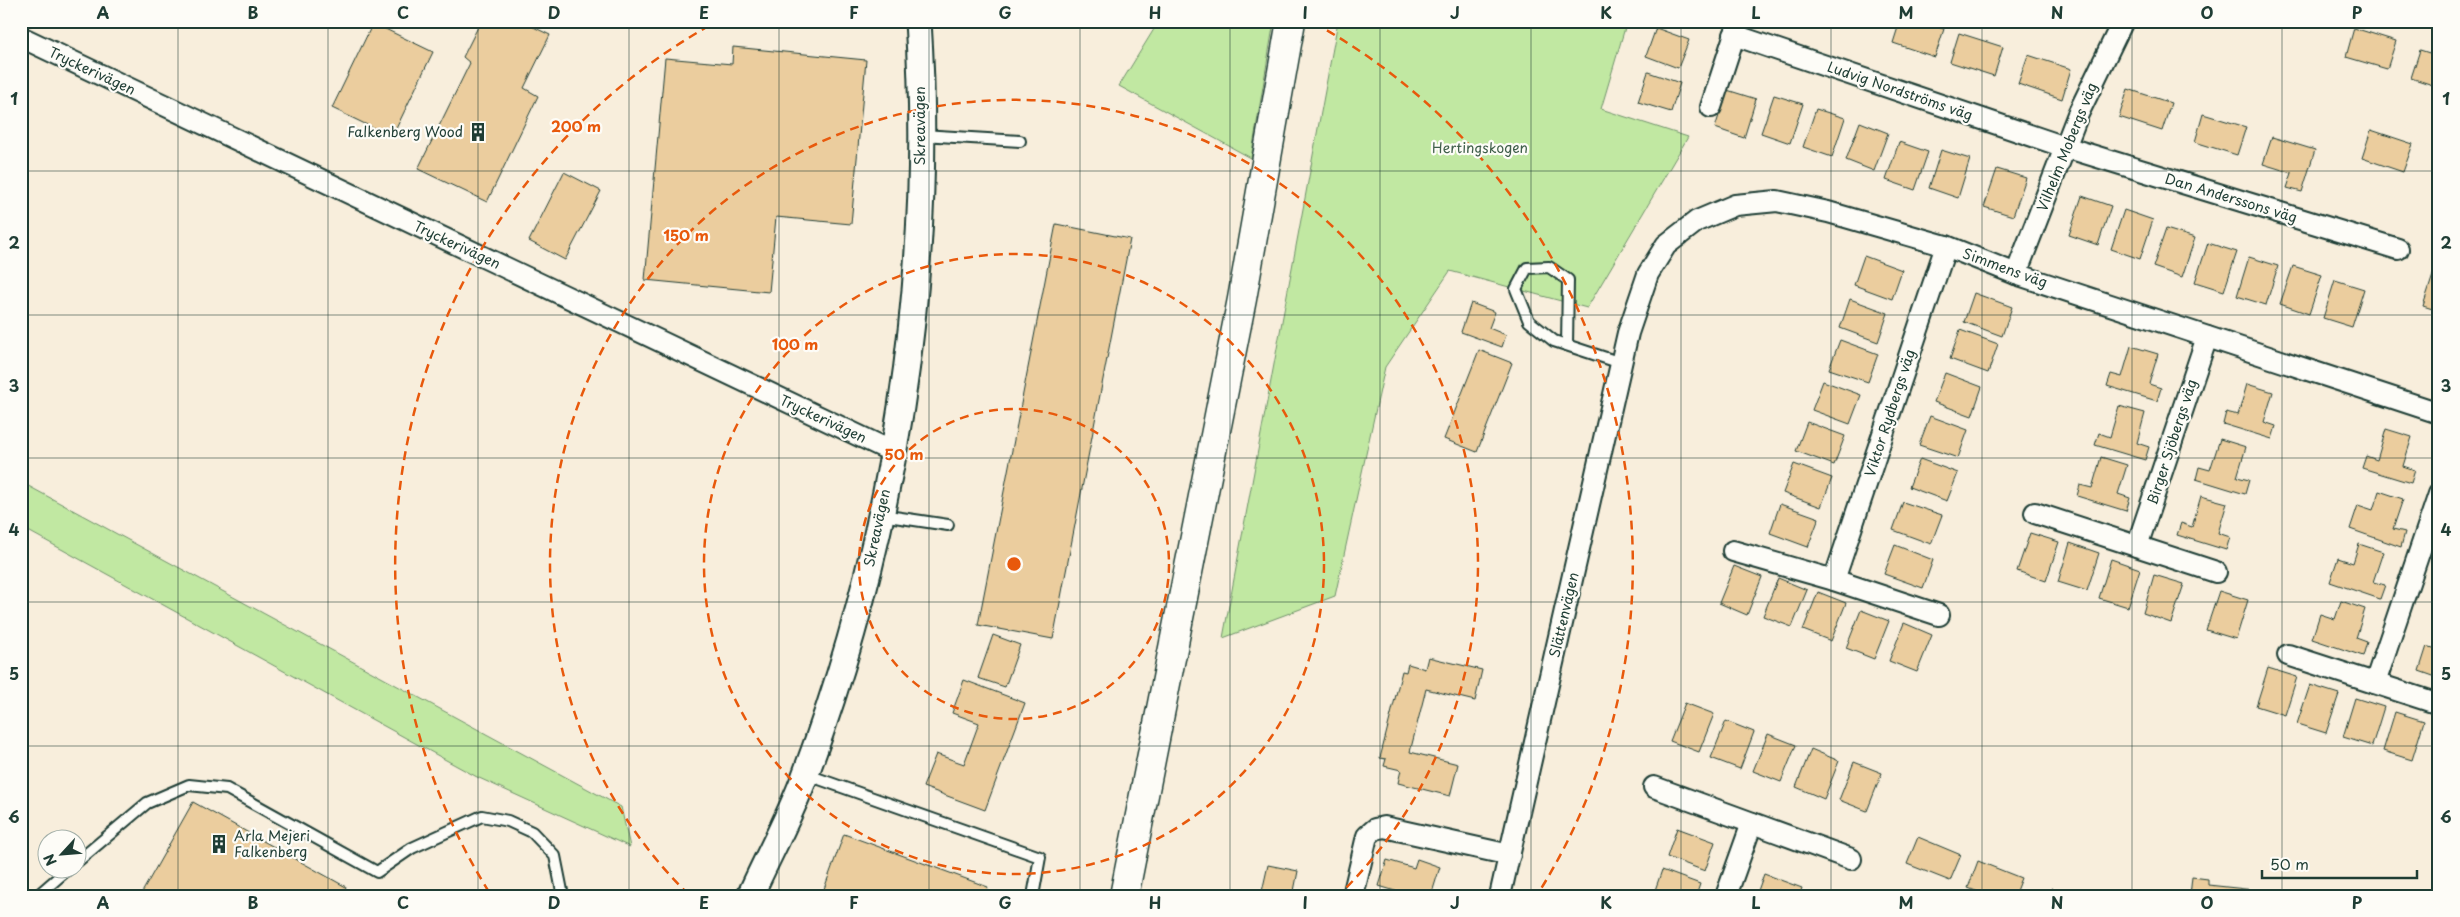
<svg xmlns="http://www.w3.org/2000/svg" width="2460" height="917" font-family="'Playpen Sans',sans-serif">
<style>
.green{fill:#c1e8a2;stroke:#70926b}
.building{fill:#ebcd9e;stroke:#1f3d34}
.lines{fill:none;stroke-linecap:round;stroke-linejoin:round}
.service-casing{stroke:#1f3d34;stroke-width:14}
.minor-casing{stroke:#1f3d34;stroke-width:24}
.tertiary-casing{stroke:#1f3d34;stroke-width:29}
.secondary-casing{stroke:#1f3d34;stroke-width:31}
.service{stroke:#fdfcf7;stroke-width:10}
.minor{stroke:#fdfcf7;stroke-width:20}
.tertiary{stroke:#fdfcf7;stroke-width:25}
.secondary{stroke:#fdfcf7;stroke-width:28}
.grid{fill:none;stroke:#1f3d34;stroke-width:1;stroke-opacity:0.55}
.ring{fill:none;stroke:#e8590c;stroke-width:2.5;stroke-dasharray:9 6}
.labels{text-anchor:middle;stroke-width:4.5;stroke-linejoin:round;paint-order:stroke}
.street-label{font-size:14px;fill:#1f3d34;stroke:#fdfcf7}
.poi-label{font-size:14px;fill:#1f3d34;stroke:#fdfcf7;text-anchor:end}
.park-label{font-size:14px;fill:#3f5f4a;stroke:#fdfcf7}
.centre{fill:#e8590c;stroke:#fdfcf7;stroke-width:2.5}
.ring-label{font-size:15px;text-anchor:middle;font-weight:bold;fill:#e8590c;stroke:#fdfcf7;stroke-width:4.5;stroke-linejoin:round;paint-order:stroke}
.neatline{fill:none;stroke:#1f3d34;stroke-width:2}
.grid-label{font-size:16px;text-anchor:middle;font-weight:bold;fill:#1f3d34}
</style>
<rect width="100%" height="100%" fill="#f8eedc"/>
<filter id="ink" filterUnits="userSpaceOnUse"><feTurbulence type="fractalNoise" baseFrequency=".02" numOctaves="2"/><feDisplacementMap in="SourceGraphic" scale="10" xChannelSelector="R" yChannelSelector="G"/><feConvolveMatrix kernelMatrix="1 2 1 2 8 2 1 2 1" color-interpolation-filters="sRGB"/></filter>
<g filter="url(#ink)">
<g class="green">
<polygon points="1159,21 1274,21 1251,158 1119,86"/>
<polygon points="1338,21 1627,21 1601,109 1688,137 1587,308 1450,271 1385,367 1335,596 1223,638"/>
<polygon points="21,482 621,807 630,847 477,777 21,527"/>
</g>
<g class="building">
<polygon points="481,21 521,21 550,35 524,88 538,96 487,202 418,169 470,63 463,57"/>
<polygon points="1900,21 1918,21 1944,29 1935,57 1893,43"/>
<polygon points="373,23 433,52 392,137 332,108"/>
<polygon points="1656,28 1689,40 1678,68 1646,56"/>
<polygon points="2354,28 2396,41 2387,69 2346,57"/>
<polygon points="1959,33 2003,47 1994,76 1950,62"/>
<polygon points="733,47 866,60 851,224 776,217 769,292 645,280 665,58 732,64"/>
<polygon points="2420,50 2439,56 2439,87 2411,78"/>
<polygon points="2028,55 2071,69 2062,99 2018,84"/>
<polygon points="1648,72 1680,83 1671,112 1638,102"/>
<polygon points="2128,89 2171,103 2162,131 2119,117"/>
<polygon points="1727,90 1756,99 1744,138 1715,128"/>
<polygon points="1774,95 1803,104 1790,143 1761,133"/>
<polygon points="1816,109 1845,118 1832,157 1803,147"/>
<polygon points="2203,114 2246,127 2237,155 2195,142"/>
<polygon points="1860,122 1888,133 1874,171 1846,160"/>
<polygon points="2371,130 2413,144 2403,172 2362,158"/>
<polygon points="2272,137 2315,150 2302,192 2287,188 2292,173 2263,164"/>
<polygon points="1899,142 1928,152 1915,190 1886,180"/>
<polygon points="1941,150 1970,159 1958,198 1929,188"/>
<polygon points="1997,169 2026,178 2013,216 1984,207"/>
<polygon points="564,172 601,191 565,260 529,241"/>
<polygon points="2082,196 2111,206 2098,245 2069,235"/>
<polygon points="2124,210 2153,220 2140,259 2111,249"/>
<polygon points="1056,224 1130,239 1053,639 978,625"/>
<polygon points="2166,229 2195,238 2182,277 2153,267"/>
<polygon points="2208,243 2237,252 2224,291 2195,282"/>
<polygon points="1864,256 1902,270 1892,299 1854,285"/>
<polygon points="2249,257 2278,266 2266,305 2237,296"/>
<polygon points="2293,266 2322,275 2309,314 2280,304"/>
<polygon points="2435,269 2439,270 2439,311 2423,306"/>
<polygon points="2335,280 2364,289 2352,327 2323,318"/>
<polygon points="1974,293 2012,307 2002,336 1964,322"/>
<polygon points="1850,299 1888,313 1878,342 1840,328"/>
<polygon points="1471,303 1495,312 1489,328 1506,335 1502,347 1461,332"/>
<polygon points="1960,330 1998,344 1988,373 1950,359"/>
<polygon points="1840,340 1878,354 1868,382 1829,369"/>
<polygon points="2131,346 2158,354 2149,384 2161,388 2157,401 2107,386 2111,374 2122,377"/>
<polygon points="1479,350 1512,363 1477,452 1444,439"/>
<polygon points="1945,373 1982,387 1972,416 1934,402"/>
<polygon points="1823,381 1861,395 1850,424 1812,410"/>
<polygon points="2247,384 2273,392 2264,422 2276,426 2272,439 2223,424 2226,412 2238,415"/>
<polygon points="2119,406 2145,413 2137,443 2149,447 2145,460 2095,445 2099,433 2110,437"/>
<polygon points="1930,416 1968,430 1958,458 1919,445"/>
<polygon points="1807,422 1845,436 1834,465 1796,451"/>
<polygon points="2386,429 2412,437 2403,466 2415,470 2411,483 2362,468 2366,456 2377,460"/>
<polygon points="2220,439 2246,447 2237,477 2249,480 2245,494 2196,479 2199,467 2210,470"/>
<polygon points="2101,457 2127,465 2118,494 2130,498 2126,511 2077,496 2080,485 2092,488"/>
<polygon points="1920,459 1958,473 1947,501 1909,487"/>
<polygon points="1794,464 1832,478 1821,507 1783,493"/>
<polygon points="2379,491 2403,499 2393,529 2405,532 2401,547 2350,529 2358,505 2373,510"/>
<polygon points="2201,496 2227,503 2218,533 2230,537 2226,550 2177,535 2181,523 2192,527"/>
<polygon points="1903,502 1942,515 1931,544 1893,530"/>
<polygon points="1780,504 1819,518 1808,547 1770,533"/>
<polygon points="2030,533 2059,542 2046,581 2017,571"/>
<polygon points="2070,543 2099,553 2087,591 2058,582"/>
<polygon points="2359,544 2383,552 2373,582 2385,585 2380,599 2330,582 2338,558 2353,563"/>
<polygon points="1895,545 1933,560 1923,588 1884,574"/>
<polygon points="2111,559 2140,569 2128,607 2099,598"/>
<polygon points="1734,566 1762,577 1747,615 1719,603"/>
<polygon points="2154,575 2184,584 2171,623 2143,613"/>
<polygon points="1778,578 1807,590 1792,627 1763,616"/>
<polygon points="2219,591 2248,600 2236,639 2206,630"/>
<polygon points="1818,592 1846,603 1831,641 1803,630"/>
<polygon points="2341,601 2365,609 2356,638 2367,642 2363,656 2312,639 2320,614 2335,619"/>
<polygon points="1861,610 1889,621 1874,659 1846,648"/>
<polygon points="1904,623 1932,635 1917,672 1889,661"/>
<polygon points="993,635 1020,645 1005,687 978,678"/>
<polygon points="2427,646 2439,650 2439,678 2419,671"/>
<polygon points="1428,657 1482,670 1475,701 1426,689 1410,752 1458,764 1450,796 1398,783 1401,770 1384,766 1386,759 1380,758 1402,671 1406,672 1408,664 1425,669"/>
<polygon points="2268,668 2297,677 2285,715 2256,706"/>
<polygon points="964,680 1025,703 985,810 923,787 936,754 964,764 979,723 952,713"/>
<polygon points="2310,685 2339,694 2326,733 2297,724"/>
<polygon points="2355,698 2384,707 2372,746 2343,737"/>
<polygon points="1685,703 1714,714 1699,752 1670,741"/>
<polygon points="2395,712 2424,721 2412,760 2383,751"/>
<polygon points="1726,721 1754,732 1740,769 1711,758"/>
<polygon points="1768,734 1796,745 1781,782 1753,771"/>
<polygon points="1811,749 1839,761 1824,799 1796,787"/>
<polygon points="1854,762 1882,773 1867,811 1839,800"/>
<polygon points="193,802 346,887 341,896 140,896"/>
<polygon points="1677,828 1715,842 1705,871 1667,857"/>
<polygon points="844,834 988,887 985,896 842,896 824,889"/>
<polygon points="1918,837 1961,855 1950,881 1907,864"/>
<polygon points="1417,859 1440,867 1431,896 1405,896 1405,894 1379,886 1387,860 1414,868"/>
<polygon points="1978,861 2021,878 2014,896 1989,896 1968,888"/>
<polygon points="1268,865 1298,871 1293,896 1261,896"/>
<polygon points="1662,870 1700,884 1696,896 1653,896"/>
<polygon points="1764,874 1802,888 1799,896 1756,896"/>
<polygon points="2192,877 2208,879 2208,885 2255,890 2254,896 2190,896"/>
<polygon points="2052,888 2073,896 2049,896"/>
</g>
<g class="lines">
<g class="service-casing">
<g id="service">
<polyline points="922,135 1020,141"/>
<polyline points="1567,345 1568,280 1549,267 1527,268 1516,289 1529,321 1554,341 1621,363"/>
<polyline points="881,515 948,525"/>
<polyline points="805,774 1040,857 1033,896"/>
<polyline points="78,861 147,803 189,785 227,789 377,872 412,848 482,816 508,821 532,832 555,856 563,896"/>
<polyline points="37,896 67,870"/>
</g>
</g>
<g class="minor-casing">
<g id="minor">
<polyline points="1734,35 2065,147 2398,249"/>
<polyline points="21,37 893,452"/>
<polyline points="1711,107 1739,21"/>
<polyline points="2016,274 2078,114 2123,21"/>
<polyline points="2035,513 2216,572"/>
<polyline points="2137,546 2207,337"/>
<polyline points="1733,551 1834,580 1939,615"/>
<polyline points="1834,580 1946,246"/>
<polyline points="2288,655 2439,704"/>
<polyline points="2375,683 2439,494"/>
<polyline points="1654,787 1851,859"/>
<polyline points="1353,896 1367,836 1375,829 1384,827 1510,855"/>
<polyline points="1500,896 1628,333 1648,274 1666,245 1697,221 1735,205 1777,201 1828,212 1946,246 2016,274 2439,413"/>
<polyline points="1726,896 1752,823"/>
</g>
</g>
<g class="tertiary-casing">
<path id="tertiary" d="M750,896c17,-38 38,-76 53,-115 91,-241 132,-503 115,-760"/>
</g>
<g class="secondary-casing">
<polyline id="secondary" points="1124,896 1242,299 1291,21"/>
</g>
<use href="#service" class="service"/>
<use href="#minor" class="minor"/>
<use href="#tertiary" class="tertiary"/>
<use href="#secondary" class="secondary"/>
</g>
</g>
<path class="grid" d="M178,21v875M328,21v875M478,21v875M629,21v875M779,21v875M929,21v875M1080,21v875M1230,21v875M1380,21v875M1531,21v875M1681,21v875M1831,21v875M1982,21v875M2132,21v875M2282,21v875M21,171h2418M21,315h2418M21,458h2418M21,602h2418M21,746h2418"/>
<g class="ring">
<circle cx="1014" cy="564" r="155"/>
<circle cx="1014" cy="564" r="310"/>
<path d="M689 895A464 464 0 1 1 1339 895"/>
<path d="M489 892A619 619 0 0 1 714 23M1314 23A619 619 0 0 1 1539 892"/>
</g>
<defs>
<g id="building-bare" transform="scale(1.5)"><path d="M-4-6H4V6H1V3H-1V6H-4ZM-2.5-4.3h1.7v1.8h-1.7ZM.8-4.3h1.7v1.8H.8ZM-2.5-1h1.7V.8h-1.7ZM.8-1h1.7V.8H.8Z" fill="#1f3d34" stroke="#fdfcf7" stroke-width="2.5" paint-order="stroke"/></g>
</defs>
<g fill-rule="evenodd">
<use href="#building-bare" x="478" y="132"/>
<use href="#building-bare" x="219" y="844"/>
</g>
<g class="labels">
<g class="street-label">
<text transform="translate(92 71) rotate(25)" y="5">Tryckerivägen</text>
<text transform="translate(1900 91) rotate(19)" y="5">Ludvig Nordströms väg</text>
<text transform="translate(920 126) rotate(-90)" y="5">Skreavägen</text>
<text transform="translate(2067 147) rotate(-68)" y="5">Vilhelm Mobergs väg</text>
<text transform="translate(2231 198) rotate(17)" y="5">Dan Anderssons väg</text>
<text transform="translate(457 245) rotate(25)" y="5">Tryckerivägen</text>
<text transform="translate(2005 268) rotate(20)" y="5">Simmens väg</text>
<text transform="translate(1890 413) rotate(-72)" y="5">Viktor Rydbergs väg</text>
<text transform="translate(823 419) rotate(25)" y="5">Tryckerivägen</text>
<text transform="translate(2172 442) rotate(-72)" y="5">Birger Sjöbergs väg</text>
<text transform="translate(877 528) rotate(-78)" y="5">Skreavägen</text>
<text transform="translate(1564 615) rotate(-77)" y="5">Slättenvägen</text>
</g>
<g class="poi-label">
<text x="463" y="137">Falkenberg Wood</text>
<text x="234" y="841" text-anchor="start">Arla Mejeri<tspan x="234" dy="16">Falkenberg</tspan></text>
</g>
<g class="park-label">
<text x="1480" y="153">Hertingskogen</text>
</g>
</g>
<circle cx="1014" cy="564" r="8" class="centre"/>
<g class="ring-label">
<text x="576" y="132">200 m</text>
<text x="686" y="241">150 m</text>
<text x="795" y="350">100 m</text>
<text x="904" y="460">50 m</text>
</g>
<rect width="2460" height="917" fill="none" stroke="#fdfcf7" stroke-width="55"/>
<g transform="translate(62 854) rotate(244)"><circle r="24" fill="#fdfcf7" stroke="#a4b0a9"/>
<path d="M0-4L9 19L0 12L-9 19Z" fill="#1f3d34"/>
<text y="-8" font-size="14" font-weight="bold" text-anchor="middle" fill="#1f3d34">N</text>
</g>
<path d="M2262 870v8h155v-8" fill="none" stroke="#1f3d34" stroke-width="2.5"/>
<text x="2270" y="870" font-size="15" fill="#1f3d34" stroke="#fdfcf7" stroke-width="4" paint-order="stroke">50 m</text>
<rect x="28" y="28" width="2404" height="862" class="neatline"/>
<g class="grid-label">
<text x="103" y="19">A</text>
<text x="253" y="19">B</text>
<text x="403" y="19">C</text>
<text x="554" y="19">D</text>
<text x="704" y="19">E</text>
<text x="854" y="19">F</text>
<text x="1005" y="19">G</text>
<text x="1155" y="19">H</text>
<text x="1305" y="19">I</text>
<text x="1455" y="19">J</text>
<text x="1606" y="19">K</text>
<text x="1756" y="19">L</text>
<text x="1906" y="19">M</text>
<text x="2057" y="19">N</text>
<text x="2207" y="19">O</text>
<text x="2357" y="19">P</text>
<text x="14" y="105">1</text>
<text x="2446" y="105">1</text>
<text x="14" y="249">2</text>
<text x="2446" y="249">2</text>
<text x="14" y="392">3</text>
<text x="2446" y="392">3</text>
<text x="14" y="536">4</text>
<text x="2446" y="536">4</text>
<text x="14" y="680">5</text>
<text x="2446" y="680">5</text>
<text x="14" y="823">6</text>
<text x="2446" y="823">6</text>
<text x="103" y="909">A</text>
<text x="253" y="909">B</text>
<text x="403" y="909">C</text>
<text x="554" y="909">D</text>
<text x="704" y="909">E</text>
<text x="854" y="909">F</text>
<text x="1005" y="909">G</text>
<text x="1155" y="909">H</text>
<text x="1305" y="909">I</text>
<text x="1455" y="909">J</text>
<text x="1606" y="909">K</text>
<text x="1756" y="909">L</text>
<text x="1906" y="909">M</text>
<text x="2057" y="909">N</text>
<text x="2207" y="909">O</text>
<text x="2357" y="909">P</text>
</g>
</svg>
